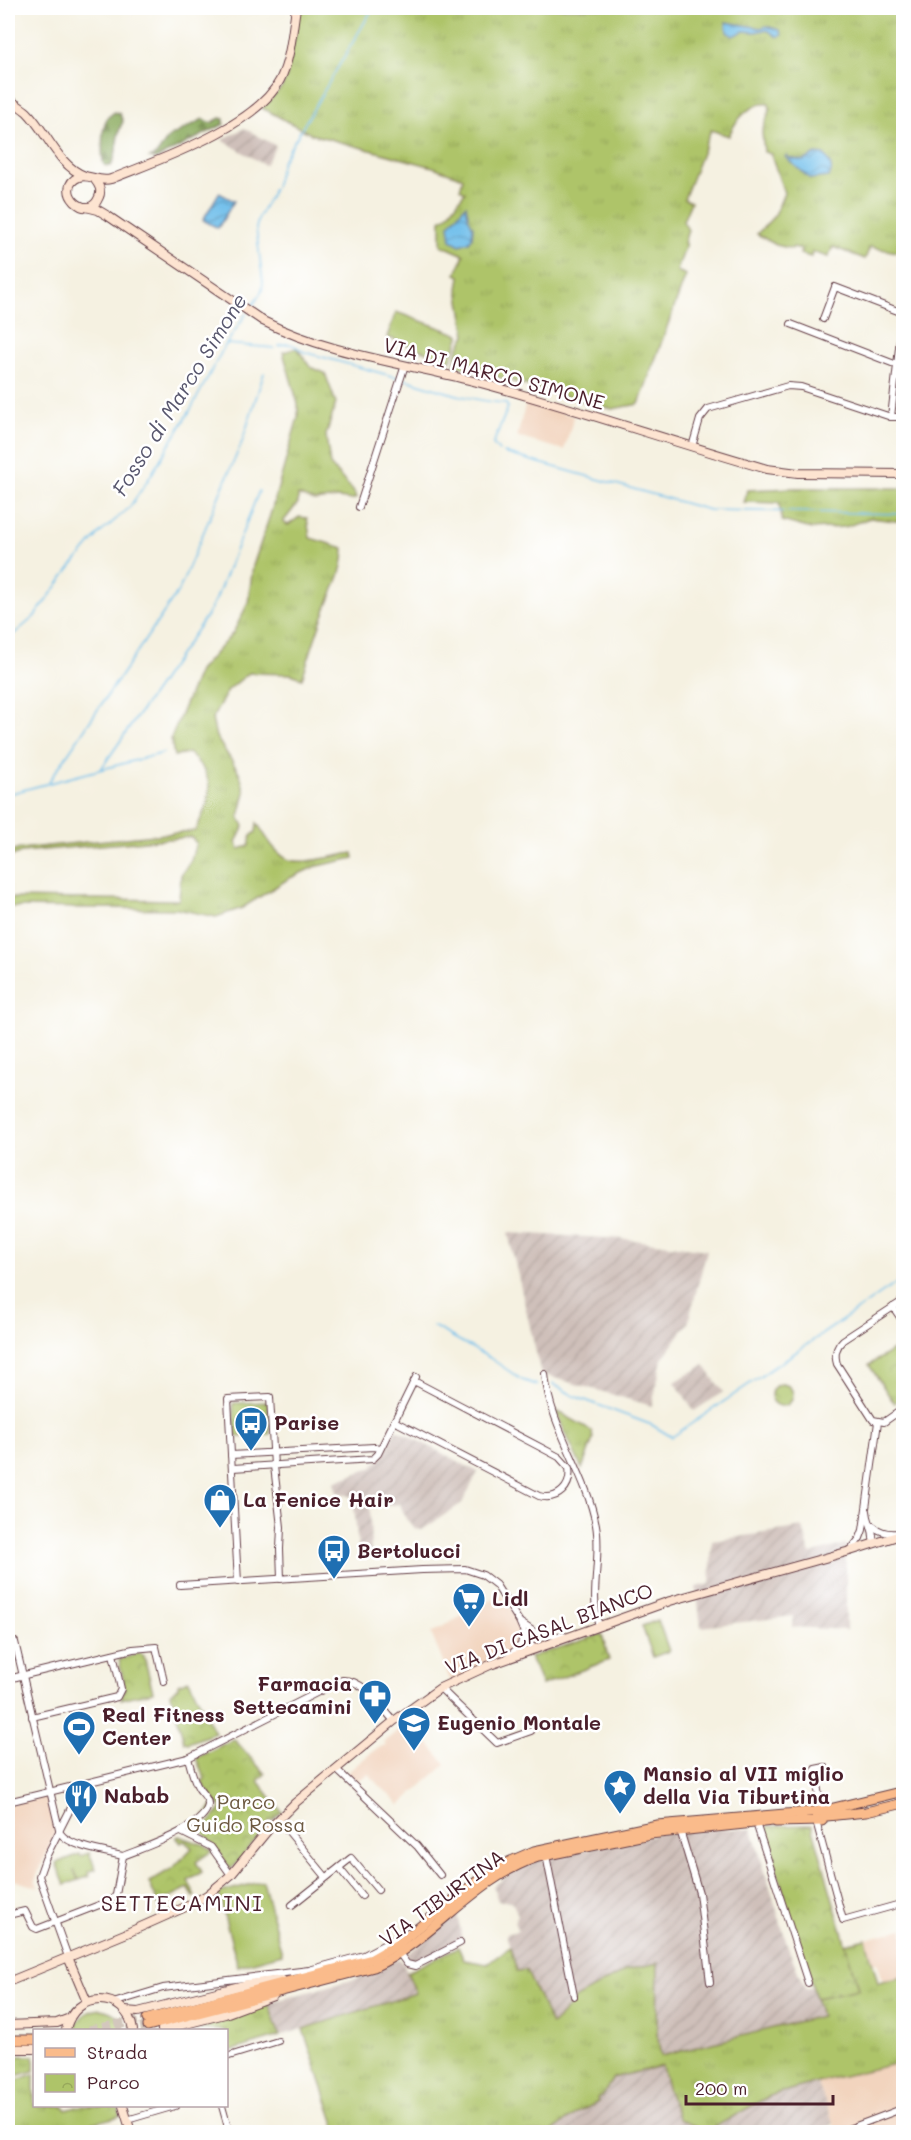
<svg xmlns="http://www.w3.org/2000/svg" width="911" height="2140" font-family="Mali,sans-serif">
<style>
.built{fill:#f2d4be}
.industrial{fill:url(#industrial-furrows)}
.grass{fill:url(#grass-tufts);stroke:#7c724a;stroke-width:1.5}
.forest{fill:url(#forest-firs);stroke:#6a6444;stroke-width:1.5}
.park{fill:url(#park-crowns);stroke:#7c724a;stroke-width:1.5}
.garden{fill:#aec469;stroke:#7c724a;stroke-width:1.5}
.water{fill:url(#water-waves);stroke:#5e6f8b;stroke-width:1.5}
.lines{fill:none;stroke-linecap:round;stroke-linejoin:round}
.stream{stroke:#71bfeb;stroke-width:1.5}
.primary-tunnel{stroke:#d3c7bd;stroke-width:9;stroke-dasharray:9 4.5;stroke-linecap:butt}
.street-casing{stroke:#643e46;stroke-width:8}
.secondary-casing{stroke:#643e46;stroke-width:10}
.primary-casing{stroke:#643e46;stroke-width:11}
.street{stroke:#fff;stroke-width:6}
.secondary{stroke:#fde4d1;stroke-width:8}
.primary{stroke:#fabb8b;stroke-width:9}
.labels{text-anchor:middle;stroke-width:5;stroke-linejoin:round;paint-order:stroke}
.street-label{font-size:20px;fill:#4a1f2b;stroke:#fff}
.poi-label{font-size:20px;font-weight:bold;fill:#4a1f2b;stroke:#fff;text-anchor:start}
.park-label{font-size:20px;fill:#6d5941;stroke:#fff}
.water-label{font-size:21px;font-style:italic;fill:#58576e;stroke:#fff}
.quarter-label{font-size:22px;letter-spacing:1.5px;fill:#4a1f2b;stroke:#fff}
</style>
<defs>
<pattern id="industrial-furrows" width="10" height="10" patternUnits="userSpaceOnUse" patternTransform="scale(1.5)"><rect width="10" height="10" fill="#cfc0ba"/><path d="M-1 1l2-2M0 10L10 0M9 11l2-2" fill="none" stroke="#b3a5a0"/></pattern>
<pattern id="grass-tufts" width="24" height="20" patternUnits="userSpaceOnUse" patternTransform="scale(1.5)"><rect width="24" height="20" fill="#aec469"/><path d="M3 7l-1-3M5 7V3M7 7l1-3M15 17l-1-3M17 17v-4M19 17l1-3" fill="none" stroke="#97a85b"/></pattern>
<pattern id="forest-firs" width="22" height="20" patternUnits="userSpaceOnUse" patternTransform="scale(1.5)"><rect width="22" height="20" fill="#8aaa5d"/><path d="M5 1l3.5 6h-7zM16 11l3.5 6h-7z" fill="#738a4d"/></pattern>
<pattern id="park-crowns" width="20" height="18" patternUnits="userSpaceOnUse" patternTransform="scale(1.5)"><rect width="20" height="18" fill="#aec469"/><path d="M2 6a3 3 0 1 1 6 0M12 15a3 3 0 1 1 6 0" fill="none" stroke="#97a85b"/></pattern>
<pattern id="water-waves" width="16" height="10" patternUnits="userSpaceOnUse" patternTransform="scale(1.5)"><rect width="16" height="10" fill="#71bfeb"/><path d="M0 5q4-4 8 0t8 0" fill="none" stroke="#5f9bbf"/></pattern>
</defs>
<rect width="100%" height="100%" fill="#fff"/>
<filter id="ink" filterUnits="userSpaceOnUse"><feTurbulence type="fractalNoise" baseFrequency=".0167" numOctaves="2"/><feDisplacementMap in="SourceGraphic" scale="12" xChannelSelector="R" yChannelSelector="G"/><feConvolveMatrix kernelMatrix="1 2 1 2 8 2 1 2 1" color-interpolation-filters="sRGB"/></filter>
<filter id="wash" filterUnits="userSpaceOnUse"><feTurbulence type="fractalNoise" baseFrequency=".008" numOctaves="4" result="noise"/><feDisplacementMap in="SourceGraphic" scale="24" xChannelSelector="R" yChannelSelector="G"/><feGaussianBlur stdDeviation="1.35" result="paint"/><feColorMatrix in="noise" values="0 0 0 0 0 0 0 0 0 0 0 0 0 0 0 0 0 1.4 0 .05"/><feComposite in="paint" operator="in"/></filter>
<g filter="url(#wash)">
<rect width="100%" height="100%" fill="#f5f1e1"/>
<g class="built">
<polygon points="526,403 574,416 564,450 517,437"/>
<polygon points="502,1594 535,1649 451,1682 431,1633"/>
<polygon points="409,1721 446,1764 400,1805 368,1774 355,1782 348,1772 377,1748 386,1745 384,1742"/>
<polygon points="47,1796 55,1833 35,1880 39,1888 8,1878 8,1805"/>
<polygon points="903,1929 903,1976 883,1981 878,1964 872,1962 866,1939"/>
<polygon points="903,2062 903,2132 834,2132 834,2124 817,2082"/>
</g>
<g class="industrial">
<polygon points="244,128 276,146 265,165 222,140"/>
<polygon points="508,1233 626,1239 707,1250 688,1323 662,1359 652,1406 541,1374"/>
<polygon points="704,1365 723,1392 694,1411 675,1382"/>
<polygon points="396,1429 478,1472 462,1503 422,1530 416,1529 406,1519 400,1504 370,1508 371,1554 359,1555 353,1497 337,1492 334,1482 373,1467 387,1450"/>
<polygon points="803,1527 810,1554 846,1544 846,1630 792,1627 793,1616 701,1627 696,1587 710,1584 712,1541"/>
<polygon points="721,1829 752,1829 789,1950 805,1989 813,1987 822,2016 661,2056 657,2034 657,1963 576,1998 552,2026 526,1970 517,1971 506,1934 518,1931 514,1922 518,1915 512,1901 498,1901 493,1886 528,1862 661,1833"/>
<polygon points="457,1915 463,1940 414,1964 410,1962 406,1955"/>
<polygon points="399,1959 402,1962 417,1992 280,2036 268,2003 355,1979"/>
<polygon points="662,2066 667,2088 681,2117 701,2131 708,2131 769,2096 817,2082 834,2124 813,2132 551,2132 579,2112 597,2102 597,2098 603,2095 613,2078"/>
</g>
<g class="grass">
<path d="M299,8h604v245l-33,-6 -5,12 -32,-12 -5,10 -16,-5 -1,5 -11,-3 1,-5 -8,-2 -1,2 -16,-4 -19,-11 18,-19 9,-22 -13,-39 -7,-2 -2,-20 8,-23 -1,-5c-18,-3 -35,18 -40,32l-18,-6 -27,69 7,3 -8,19 5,9 -4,13 2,1 -9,27 9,4 -47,129 -27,5 -158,-44 4,-17 8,-13 -8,-46 2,-13 -4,-2 8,-19 -23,-10v-25l7,-5 17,-23 -5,-3 3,-11 -30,-11 -122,-33 -49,-26 20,-21 5,-11z"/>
<path d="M297,348l13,19 15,6 11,30 -10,32 4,30 24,27 2,6 -4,2 -14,-2 -24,3 -16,-6v8l-15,19 5,3 11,-8 8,1 3,20 34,10c0,24 -11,41 -19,63 -9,22 -15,45 -23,67l-11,-4 -42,-1 -21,17 -16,29 4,18 23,35 6,20 -6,25 5,9 -8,16 3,7 10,-3 2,-10 5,-4 1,-9c8,12 17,29 30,36 14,7 50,-4 66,-6l1,5 -40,9 -26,12 -46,29 -26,9 -39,-8 -169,-2v-9l171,2 2,-25 10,-15 5,-17 -5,-6 -169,15 -10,4 -4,5v-8l11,-4 176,-18c16,-31 24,-53 -7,-78l-14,3 -3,-18 28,-67 34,-38 15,-30 5,-37 19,-57 26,-92v-13l-15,-52z"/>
<polygon points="793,488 903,488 903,522 870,518 845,527 811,529 782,521 779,503 744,502 747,490"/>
<polygon points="555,1410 586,1427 592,1432 593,1439 582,1469"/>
<polygon points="866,1939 878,1983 903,1977 903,2062 817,2082 769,2096 708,2131 703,2131 679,2119 667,2088 662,2066 613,2078 603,2095 597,2098 598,2102 579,2112 551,2132 329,2132 337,2130 303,2029 416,1993 407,1972 458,1947 464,1960 487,1964 510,1947 517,1971 526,1970 552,2025 576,1998 626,1970 658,1963 657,2034 661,2056 821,2016 816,1998 858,1989 845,1944"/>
<polygon points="268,2003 280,2036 227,2052 226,2030 171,2030"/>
<path d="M100,2009c13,2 22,8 25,21h-50c3,-13 12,-19 25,-21z"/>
<polygon points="8,2056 34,2056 34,2071 8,2078"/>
<polygon points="34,2074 34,2106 64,2106 66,2110 79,2106 118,2106 121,2116 81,2126 83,2132 8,2132 8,2083"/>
</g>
<g class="forest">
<path d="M114,112l6,2 3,8c-9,12 -3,30 -12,44h-5l-3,-3c-1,-10 -2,-35 4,-44 1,-3 5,-4 7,-7z"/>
<polygon points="220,118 224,119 224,124 156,159 150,158 156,155 169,137 203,119 211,123"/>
</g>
<g class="park">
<polygon points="893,1350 903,1366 903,1397 894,1403 869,1365"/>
<circle cx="782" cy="1395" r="11"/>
<polygon points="268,1402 270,1435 236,1437 233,1403"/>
<polygon points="602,1634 609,1660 542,1685 530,1657"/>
<polygon points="140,1653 144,1656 153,1692 121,1699 125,1688 119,1660"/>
<polygon points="189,1680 215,1733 188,1743 184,1742 171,1694 178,1687 178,1684"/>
<path d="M234,1739l31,35 -7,7 24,31 -10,9 -2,-1 -3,7 -36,42 -27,-36 2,-7 16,-18 -4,-5c-5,10 -18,20 -20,32l-7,-2 -1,-3 11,-7 13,-21 -2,-6 -11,-14 4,-3 -9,-21z"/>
<polygon points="812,1825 858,1989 816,1998 763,1826"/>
<polygon points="179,1836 205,1845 212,1851 196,1862 202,1872 188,1881 196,1896 194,1897 188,1888 162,1901 164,1906 160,1908 149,1882 173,1868 192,1848 184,1841 181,1843 176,1837"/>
</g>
<g class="garden">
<polygon points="396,312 460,335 450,361 387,337"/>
<polygon points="658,1620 669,1651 653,1657 642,1626"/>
<polygon points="89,1853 96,1869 88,1872 89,1876 79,1880 74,1870 78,1880 65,1885 56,1863 80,1854 81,1856"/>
<polygon points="263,1881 282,1954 238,1966 218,1893"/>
</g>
<g class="water">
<polygon points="726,22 761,28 766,26 780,30 782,35 777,37 769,31 765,30 755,32 744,31 733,36 727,32"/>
<path d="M816,154l9,1c5,7 10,16 3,22l-18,2 -25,-22 2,-2 2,3 14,3z"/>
<polygon points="219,193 234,201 218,228 203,220"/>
<polygon points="466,205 469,219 473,227 472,238 469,242 460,245 451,240 449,225"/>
</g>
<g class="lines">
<g class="stream">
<polyline points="251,308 262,291 263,282 256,228 259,217 275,187 282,162 373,8"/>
<polyline points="227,344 274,348"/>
<path d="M279,346c12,-5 16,0 25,6l95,26"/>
<path d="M404,379c33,10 67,22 101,24l3,4 -15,37 6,7"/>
<polyline points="504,453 709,510 904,514"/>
<polyline points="8,639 34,617 68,571 98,535 129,508 148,480 191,409 223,349 246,314"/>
<polyline points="101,769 207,615 216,599 259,491"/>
<polyline points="48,783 179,590 242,442 264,373"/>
<polyline points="8,794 163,753"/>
<polyline points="433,1326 490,1358 522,1380 537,1385"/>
<polyline points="553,1384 574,1396 652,1425 672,1437 904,1278"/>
</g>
</g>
</g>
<g filter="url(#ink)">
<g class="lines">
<g class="primary-tunnel">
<polyline points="89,2030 147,2019"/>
<polyline points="127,2030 148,2026"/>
</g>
<g class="street-casing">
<g id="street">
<polyline points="791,324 897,365 904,364"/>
<polyline points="891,417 904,417"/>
<polyline points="692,447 700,419 708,409 788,386 801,387 891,417 903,313 835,287 823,319"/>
<polyline points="359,507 405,365"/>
<path d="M904,1300l-61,40c-7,7 -9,14 -6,24l36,56 11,2 20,-14"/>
<polyline points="893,1307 904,1323"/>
<path d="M545,1374c5,54 41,98 51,151 6,33 -7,68 3,101"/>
<path d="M394,1421l145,75c19,5 33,-9 30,-28l-10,-11 -145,-76"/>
<polyline points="231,1455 374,1447 380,1448"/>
<polyline points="233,1468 373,1459 378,1454 416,1377"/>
<path d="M867,1511c1,13 8,18 6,33"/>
<path d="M873,1526c7,6 15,8 24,7"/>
<polyline points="850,1551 860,1538 863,1530 878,1422"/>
<polyline points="238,1582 228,1399 270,1397 274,1466 281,1527 280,1549 281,1579"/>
<polyline points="180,1585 422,1570 465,1569 483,1575 496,1585 519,1621 528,1642 535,1649"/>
<polyline points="521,1623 539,1635 564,1636"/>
<path d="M15,1642l45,191c10,14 46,19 63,23"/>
<polyline points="508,1657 521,1645 523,1634"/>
<polyline points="8,1679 133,1649 156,1647 164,1682"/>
<polyline points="440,1688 497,1743 531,1731"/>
<polyline points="32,1717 117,1697 121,1689 113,1654"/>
<polyline points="336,1769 417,1846 440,1875"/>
<path d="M8,1802l180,-44 154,-78c22,-1 38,26 52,41"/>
<polyline points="821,1811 815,1769 825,1767"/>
<polyline points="279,1820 326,1877"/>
<polyline points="816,1821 843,1920 904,1903"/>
<polyline points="756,1823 808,1983"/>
<polyline points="680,1830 699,1893 710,1982"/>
<polyline points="181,1832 211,1847 231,1875"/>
<polyline points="546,1855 574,1996"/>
<path d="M123,1856c19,-8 82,-28 85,-51 1,-6 -6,-12 -9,-16 -6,-10 -8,-20 -11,-31"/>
<polyline points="339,1868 362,1896"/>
<polyline points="292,1905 351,1858 378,1890"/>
<polyline points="8,1915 25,1911 33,1927 37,1929 112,1900 116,1895 123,1856"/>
<polyline points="399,1953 407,1964 415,1966 460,1943"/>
<polyline points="68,1957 39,1876 45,1859 83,1784"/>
<polyline points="113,2003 163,1988 309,1970 364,1955 408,1932"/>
<polyline points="226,2057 278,2041"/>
<polyline points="222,2106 229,2131"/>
<polyline points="127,2120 175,2106"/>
<polyline points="840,2132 904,2108"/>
</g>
</g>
<g class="secondary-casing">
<g id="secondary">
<path d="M8,98c6,5 13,9 19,14 20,20 31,54 58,64"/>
<path d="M95,180c4,5 7,10 4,17 -11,28 -47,-9 -20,-20 10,-4 19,6 32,2 47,-19 145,-52 169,-99 11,-22 12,-48 16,-72"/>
<path d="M86,207l12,3 10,6 155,105c65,33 140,42 210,60 99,26 196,60 294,88l31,4 106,1"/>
<polyline points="68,1957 87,2002"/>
<polyline points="8,1982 127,1933 190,1905 207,1895 231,1875 268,1830 295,1803 394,1721 440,1688 490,1665 670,1601 850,1551 904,1534"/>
<polyline points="125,2011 138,2012 248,1984 282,1980"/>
<polyline points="8,2025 57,2023 70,2018"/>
<path d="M66,2030c7,-40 61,-40 67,0"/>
<polyline points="162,2030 225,2014 273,1996"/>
<polyline points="8,2049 34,2049"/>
<polyline points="123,2106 131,2132"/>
</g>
</g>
<g class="primary-casing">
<g id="primary">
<polyline points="817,1817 866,1812 904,1803"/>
<polyline points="776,1822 822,1821"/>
<polyline points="147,2019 372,1959 398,1944 486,1874 504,1864 534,1851 657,1825 821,1811 904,1791"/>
<path d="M148,2026l226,-59c60,-28 100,-89 164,-110l112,-23 132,-14"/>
<polyline points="8,2040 34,2040"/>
</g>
</g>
<use href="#street" class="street"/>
<use href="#secondary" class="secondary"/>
<use href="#primary" class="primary"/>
</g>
</g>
<defs>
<g id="bus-pin" transform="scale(1.725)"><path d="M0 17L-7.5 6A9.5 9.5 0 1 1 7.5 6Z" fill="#1f6fb2" stroke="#fff"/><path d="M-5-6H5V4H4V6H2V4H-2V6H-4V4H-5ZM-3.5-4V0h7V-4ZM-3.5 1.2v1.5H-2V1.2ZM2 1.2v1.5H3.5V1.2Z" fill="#fff"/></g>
<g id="shop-pin" transform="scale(1.725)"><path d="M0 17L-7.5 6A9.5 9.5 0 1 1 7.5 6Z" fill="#1f6fb2" stroke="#fff"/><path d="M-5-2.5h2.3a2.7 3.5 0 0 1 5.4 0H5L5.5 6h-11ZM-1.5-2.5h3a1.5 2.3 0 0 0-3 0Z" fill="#fff"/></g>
<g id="supermarket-pin" transform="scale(1.725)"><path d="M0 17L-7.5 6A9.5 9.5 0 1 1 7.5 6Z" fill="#1f6fb2" stroke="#fff"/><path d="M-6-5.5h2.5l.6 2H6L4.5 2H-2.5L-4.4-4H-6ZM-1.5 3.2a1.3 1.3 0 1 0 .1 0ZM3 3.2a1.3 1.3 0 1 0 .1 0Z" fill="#fff"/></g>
<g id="pharmacy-pin" transform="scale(1.725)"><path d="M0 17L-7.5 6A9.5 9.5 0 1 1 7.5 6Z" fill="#1f6fb2" stroke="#fff"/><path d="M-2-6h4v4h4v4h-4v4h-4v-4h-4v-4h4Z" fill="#fff"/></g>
<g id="school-pin" transform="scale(1.725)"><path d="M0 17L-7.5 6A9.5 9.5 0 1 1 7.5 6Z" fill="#1f6fb2" stroke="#fff"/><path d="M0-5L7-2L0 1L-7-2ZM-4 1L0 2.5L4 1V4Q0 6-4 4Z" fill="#fff"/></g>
<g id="stadium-pin" transform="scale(1.725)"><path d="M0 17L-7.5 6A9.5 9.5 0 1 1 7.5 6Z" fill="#1f6fb2" stroke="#fff"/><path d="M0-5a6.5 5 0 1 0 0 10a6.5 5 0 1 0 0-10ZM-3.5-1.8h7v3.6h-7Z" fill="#fff"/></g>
<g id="sight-pin" transform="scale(1.725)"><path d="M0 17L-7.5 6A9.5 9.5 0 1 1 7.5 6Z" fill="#1f6fb2" stroke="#fff"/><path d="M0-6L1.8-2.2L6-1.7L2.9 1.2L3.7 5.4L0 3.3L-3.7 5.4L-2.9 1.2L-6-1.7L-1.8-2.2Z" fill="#fff"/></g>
<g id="restaurant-pin" transform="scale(1.725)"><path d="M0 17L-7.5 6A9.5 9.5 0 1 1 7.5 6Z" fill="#1f6fb2" stroke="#fff"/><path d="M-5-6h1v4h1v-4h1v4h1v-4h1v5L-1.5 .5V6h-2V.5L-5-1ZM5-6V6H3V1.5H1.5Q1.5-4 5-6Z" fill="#fff"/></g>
</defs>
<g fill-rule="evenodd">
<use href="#bus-pin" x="251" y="1423"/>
<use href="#shop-pin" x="220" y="1500"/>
<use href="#bus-pin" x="334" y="1551"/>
<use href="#supermarket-pin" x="469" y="1599"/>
<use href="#pharmacy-pin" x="375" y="1696"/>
<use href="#school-pin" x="414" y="1723"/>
<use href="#stadium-pin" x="79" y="1727"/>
<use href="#sight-pin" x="620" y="1786"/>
<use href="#restaurant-pin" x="81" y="1796"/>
</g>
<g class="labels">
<g class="street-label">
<text transform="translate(494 374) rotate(15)" y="7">VIA DI MARCO SIMONE</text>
<text transform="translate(549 1629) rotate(-21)" y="7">VIA DI CASAL BIANCO</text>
<text transform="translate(442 1898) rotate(-36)" y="7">VIA TIBURTINA</text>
</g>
<g class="poi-label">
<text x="274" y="1430">Parise</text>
<text x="243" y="1507">La Fenice Hair</text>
<text x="357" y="1558">Bertolucci</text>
<text x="492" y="1606">Lidl</text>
<text x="352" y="1691" text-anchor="end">Farmacia<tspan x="352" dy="23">Settecamini</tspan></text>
<text x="102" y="1722">Real Fitness<tspan x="102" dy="23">Center</tspan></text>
<text x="437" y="1730">Eugenio Montale</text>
<text x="643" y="1781">Mansio al VII miglio<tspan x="643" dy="23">della Via Tiburtina</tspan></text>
<text x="104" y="1803">Nabab</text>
</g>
<g class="park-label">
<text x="246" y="1809">Parco<tspan x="246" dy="23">Guido Rossa</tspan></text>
</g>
<g class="water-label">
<text transform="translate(180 395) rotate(-58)" y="7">Fosso di Marco Simone</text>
</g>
<g class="quarter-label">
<text x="182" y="1911">SETTECAMINI</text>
</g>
</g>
<rect width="911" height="2140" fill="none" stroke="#fff" stroke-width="30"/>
<rect x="33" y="2029" width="195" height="78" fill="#ffffff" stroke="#b7a5aa" stroke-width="1.5"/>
<rect x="45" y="2048" width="30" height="9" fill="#fabb8b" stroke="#b7a5aa" stroke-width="1.5"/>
<text x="87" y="2059" font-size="18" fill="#4a1f2b">Strada</text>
<rect x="45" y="2074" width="30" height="18" fill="url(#park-crowns)" stroke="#b7a5aa" stroke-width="1.5"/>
<text x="87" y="2089" font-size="18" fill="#4a1f2b">Parco</text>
<path d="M686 2095v9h147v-9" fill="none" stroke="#4a1f2b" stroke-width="3"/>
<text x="695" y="2095" font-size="18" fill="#4a1f2b" stroke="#ffffff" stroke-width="4.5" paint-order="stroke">200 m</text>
</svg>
